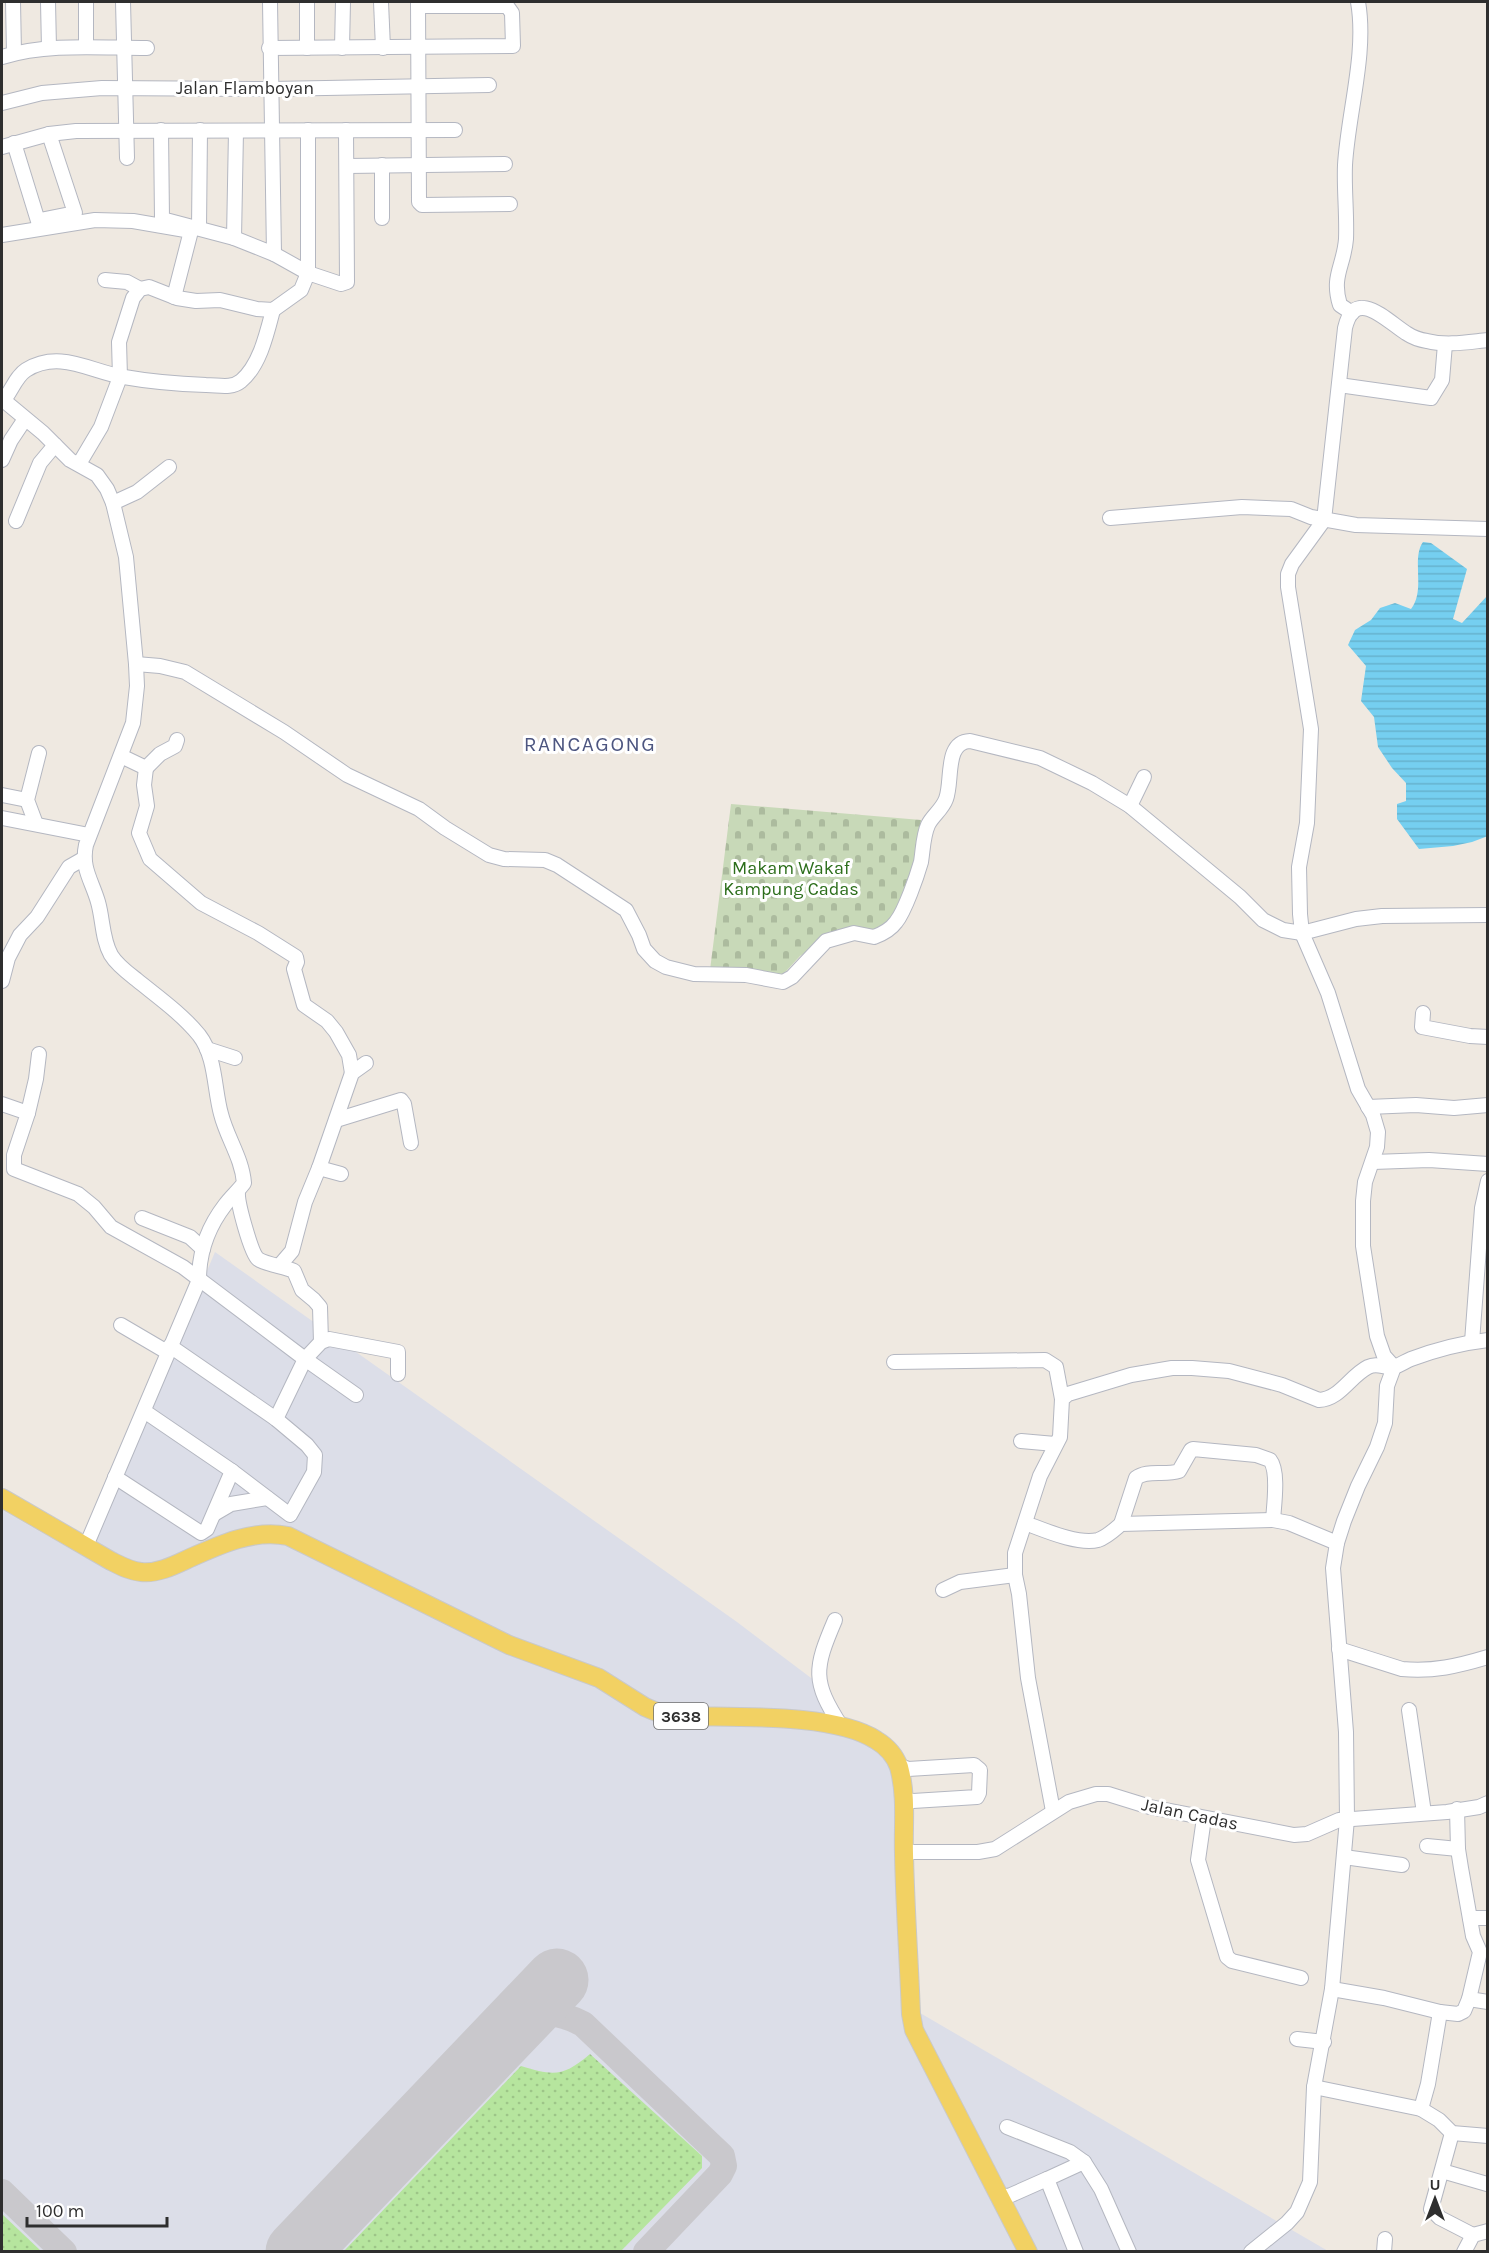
<svg xmlns="http://www.w3.org/2000/svg" width="1489" height="2253" font-family="Karla,sans-serif">
<style>
.airport{fill:#dcdee8}
.grass{fill:url(#grass-dots)}
.cemetery{fill:url(#cemetery-stones)}
.water{fill:url(#water-rules)}
.lines{fill:none;stroke-linecap:round;stroke-linejoin:round}
.taxiway{stroke:#c9c8cc;stroke-width:26}
.runway{stroke:#c9c8cc;stroke-width:63}
.minor-casing{stroke:#b4b7c1;stroke-width:16}
.major-casing{stroke:#c9c9c9;stroke-width:20}
.minor{stroke:#fff;stroke-width:14}
.major{stroke:#f2d163;stroke-width:18}
.labels{text-anchor:middle;stroke-width:6;stroke-linejoin:round;paint-order:stroke}
.shield{fill:#fff;stroke:#6d6d6d;stroke-width:1.5}
.shield-label{font-size:16px;font-weight:bold;fill:#2e2e2e}
.street-label{font-size:18px;fill:#2e2e2e;stroke:#fff}
.park-label{font-size:18px;fill:#2c6e1b;stroke:#fff}
.quarter-label{font-size:21px;letter-spacing:1.5px;fill:#4d5680;stroke:#fff}
</style>
<defs>
<pattern id="grass-dots" width="8" height="8" patternUnits="userSpaceOnUse" patternTransform="scale(1.5)"><rect width="8" height="8" fill="#b6e59e"/><path d="M2 2h.1M6 6h.1" fill="none" stroke="#9dc588" stroke-width="1.8" stroke-linecap="round"/></pattern>
<pattern id="cemetery-stones" width="16" height="16" patternUnits="userSpaceOnUse" patternTransform="scale(1.5)"><rect width="16" height="16" fill="#c8d9b8"/><path d="M2 7V4a2 2 0 0 1 4 0v3zM10 15v-3a2 2 0 0 1 4 0v3z" fill="#acbb9e"/></pattern>
<pattern id="water-rules" width="6" height="5" patternUnits="userSpaceOnUse" patternTransform="scale(1.5)"><rect width="6" height="5" fill="#75cff0"/><path d="M0 2.5h6" fill="none" stroke="#66b2ce"/></pattern>
</defs>
<rect width="100%" height="100%" fill="#efe9e1"/>
<polygon class="airport" points="215,1252 737,1622 831,1693 847,1737 871,1745 893,1769 903,2003 1328,2251 2,2251 2,1510 86,1558"/>
<g class="grass">
<path d="M590,2054l112,102v12l-81,83h-277l177,-185c33,10 42,11 69,-12z"/>
<polygon points="2,2214 41,2251 2,2251"/>
</g>
<polygon class="cemetery" points="731,804 921,820 915,869 907,880 894,918 886,929 833,934 800,956 777,981 710,970"/>
<path class="water" d="M1423,542l8,1 36,26 -14,50 9,4 25,-27 1,240 -16,6 -19,4 -34,3 -22,-30v-15l9,-3v-18l-14,-15 -14,-21 -4,-30 -13,-16 5,-35 -18,-21 7,-15 16,-10 9,-12 15,-5 16,6c15,-19 0,-50 12,-67z"/>
<g class="lines">
<g class="taxiway">
<path d="M518,2021c26,-10 40,-10 65,3l139,132 2,10 -4,8 -74,78"/>
<polyline points="2,2192 64,2252"/>
</g>
<polyline class="runway" points="297,2252 557,1980"/>
<g class="minor-casing">
<g id="minor">
<polyline points="13,2 14,53"/>
<polyline points="48,2 49,48"/>
<polyline points="123,2 127,158"/>
<polyline points="307,2 307,48"/>
<polyline points="381,2 383,48"/>
<polyline points="418,2 419,202 422,205 510,204"/>
<polyline points="86,47 86,2"/>
<polyline points="269,48 513,46 512,13 507,6 418,6"/>
<polyline points="342,48 343,2"/>
<path d="M2,57c46,-14 97,-9 145,-9"/>
<polyline points="2,103 42,93 102,88 271,89 489,85"/>
<polyline points="161,130 162,219 234,238 236,131"/>
<polyline points="14,143 38,221"/>
<polyline points="2,147 49,134 76,131 455,130"/>
<polyline points="382,165 382,218"/>
<polyline points="347,166 505,164"/>
<polyline points="40,220 75,213 49,134"/>
<polyline points="199,228 200,130"/>
<polyline points="2,235 95,220 133,221 191,231 174,297"/>
<polyline points="234,238 274,254 270,2"/>
<polyline points="274,254 308,273 308,130"/>
<polyline points="105,280 127,282 140,289"/>
<path d="M1352,313l-12,-8c-9,-29 4,-39 6,-66 1,-25 -2,-49 -1,-74 3,-52 22,-112 13,-163"/>
<polyline points="1339,385 1431,398 1442,380 1445,344"/>
<path d="M2,399l41,34 27,27 27,15 10,14 6,14 13,54 10,107 1,22 -4,37 -47,122c-5,23 6,36 12,57 5,17 4,37 13,53 6,10 17,18 26,25 21,17 45,34 62,55 17,22 15,54 22,79 6,24 21,44 23,69 -6,8 -13,14 -19,22 -17,22 -26,48 -26,75l-113,266"/>
<path d="M2,402c9,-9 13,-25 24,-32 34,-21 65,2 98,7 28,5 55,7 82,8 13,0 25,4 35,-4 19,-16 26,-48 32,-71"/>
<polyline points="2,460 11,440 25,419"/>
<polyline points="79,464 101,427 120,377 119,342 133,298 140,289 149,287 177,298 196,301 220,300 257,309 273,310 301,290 308,273 341,284 347,282 346,130"/>
<polyline points="113,503 137,492 169,467"/>
<polyline points="1110,518 1242,507 1291,509 1311,517 1356,525 1488,529"/>
<polyline points="16,521 40,463 55,445"/>
<path d="M136,664l24,2 25,6 99,60 63,43 72,34 26,19 44,27 15,4 41,1 12,5 69,45 13,25 5,14 11,12 11,6 28,7 52,1 37,7 9,-5 34,-36 28,-8 20,4c8,-3 17,-8 22,-15 9,-11 21,-46 25,-60 2,-12 2,-26 7,-37 4,-9 14,-15 18,-26 7,-18 -2,-57 24,-58l70,17 52,25 38,23 110,91 23,23 20,10 19,3 54,-14 26,-3 106,-1"/>
<polyline points="121,756 146,768 160,754 175,746 177,740"/>
<polyline points="146,768 144,785 147,806 139,833 150,859 201,903 258,933 296,957 297,962 294,969 304,1005 327,1021 336,1032 349,1055 352,1073"/>
<polyline points="2,795 27,800"/>
<polyline points="1130,806 1144,777"/>
<polyline points="2,818 89,835"/>
<polyline points="36,824 27,800 39,753"/>
<polyline points="2,981 8,958 20,935 37,917 69,867 83,859"/>
<polyline points="1423,1013 1422,1027 1470,1036 1488,1037"/>
<polyline points="207,1049 235,1058"/>
<polyline points="2,1104 28,1113 14,1155 14,1169 78,1194 94,1207 111,1227 183,1267 305,1359 356,1395"/>
<polyline points="1368,1107 1416,1105 1454,1108 1488,1105"/>
<polyline points="28,1113 36,1079 39,1054"/>
<polyline points="336,1120 401,1100 404,1104 411,1143"/>
<polyline points="1373,1162 1429,1160 1488,1164"/>
<polyline points="319,1168 352,1073 366,1063"/>
<path d="M238,1192c-1,10 13,61 20,67 7,5 27,8 36,12l8,19 12,10 6,7 1,35"/>
<polyline points="142,1218 190,1237 203,1249"/>
<polyline points="280,1265 292,1251 305,1202 319,1168 341,1174"/>
<polyline points="121,1325 167,1352"/>
<polyline points="1472,1342 1482,1208 1488,1181"/>
<polyline points="894,1362 1045,1360 1056,1367 1062,1399"/>
<polyline points="144,1411 232,1471 290,1515 314,1472 315,1455 307,1445 276,1419 170,1346"/>
<polyline points="276,1419 305,1359 321,1342 329,1339 398,1352 398,1374"/>
<polyline points="1021,1441 1055,1444"/>
<polyline points="115,1477 201,1533 207,1529 232,1471"/>
<polyline points="214,1514 231,1504 267,1498"/>
<path d="M1025,1523c19,7 53,22 73,17 9,-3 16,-10 23,-16l152,-4 16,3 48,20"/>
<path d="M1121,1524l15,-46c11,-9 29,-2 43,-7l12,-21 2,-1 63,6 14,5c9,11 4,45 3,60"/>
<polyline points="943,1590 960,1582 1015,1575"/>
<path d="M835,1620c-21,49 -23,61 6,106"/>
<path d="M1339,1649l63,20c31,3 56,-3 86,-12"/>
<polyline points="1409,1710 1424,1813"/>
<polyline points="898,1765 908,1769 974,1765 980,1770 979,1793 977,1797 913,1801 905,1800"/>
<path d="M1053,1811l-25,-133 -9,-84 -4,-19v-22l25,-77 20,-39 2,-38 6,-5 63,-19 41,-7h20l37,3 53,14 37,15c21,-1 31,-24 49,-33 10,-5 17,2 26,0 6,-2 12,-6 17,-8 24,-9 51,-16 77,-19"/>
<polyline points="1204,1818 1198,1860 1227,1957 1232,1961 1301,1978"/>
<polyline points="1427,1846 1458,1849"/>
<polyline points="904,1852 978,1852 995,1849 1069,1802 1096,1794 1108,1794 1150,1807 1294,1835 1307,1834 1339,1820 1447,1812 1479,1807 1488,1803"/>
<polyline points="1344,1857 1402,1865"/>
<polyline points="1470,1918 1488,1918"/>
<polyline points="1332,1989 1384,1998 1440,2012"/>
<polyline points="1469,1999 1488,2002"/>
<polyline points="1297,2039 1324,2042"/>
<polyline points="1314,2087 1421,2109 1439,2120 1452,2133 1488,2136"/>
<polyline points="1421,2109 1428,2084 1440,2012 1458,2014 1464,2011 1469,1999 1480,1952 1473,1936 1461,1868 1458,1849 1457,1809"/>
<polyline points="1007,2127 1070,2152 1084,2162"/>
<polyline points="1452,2133 1431,2209 1440,2218 1473,2235"/>
<polyline points="1442,2171 1487,2184"/>
<polyline points="1047,2179 1084,2162 1101,2189 1129,2252"/>
<polyline points="1001,2197 1011,2195 1047,2179 1076,2252"/>
<path d="M1251,2252l36,-29 10,-11 13,-30 4,-95 18,-98 15,-170 -1,-87 -13,-164 4,-25 7,-22 14,-35 19,-39 8,-24 2,-37 7,-19 -10,-11 -7,-20 -14,-90v-45l2,-19 12,-35 1,-15 -5,-17 -15,-26 -30,-96 -26,-60 -2,-19 -1,-47 8,-44 4,-94 -23,-142v-13l4,-10 32,-44 21,-192c10,-42 42,-7 61,5 6,4 14,7 21,8 20,5 41,1 61,-1"/>
<polyline points="1384,2252 1385,2239"/>
<polyline points="1464,2252 1473,2235 1488,2231"/>
</g>
</g>
<g class="major-casing">
<path id="major" d="M2,1498l109,63c10,5 19,10 30,11 17,2 34,-7 49,-14 31,-14 64,-29 98,-22l221,109 90,33 46,29 14,6 19,3c53,2 155,-4 198,24 10,6 19,16 23,27 8,30 4,57 5,87 1,53 5,107 7,160l3,16 114,222"/>
</g>
<use href="#minor" class="minor"/>
<use href="#major" class="major"/>
</g>
<g class="labels">
<rect class="shield" x="654" y="1703" width="54" height="26" rx="4.5"/>
<g class="shield-label">
<text x="681" y="1722">3638</text>
</g>
<g class="street-label">
<text x="245" y="94">Jalan Flamboyan</text>
<text transform="translate(1190 1814) rotate(12)" y="6">Jalan Cadas</text>
</g>
<g class="park-label">
<text x="791" y="874">Makam Wakaf<tspan x="791" dy="21">Kampung Cadas</tspan></text>
</g>
<g class="quarter-label">
<text x="590" y="751">RANCAGONG</text>
</g>
</g>
<rect width="1489" height="2253" fill="none" stroke="#2e2e2e" stroke-width="6"/>
<g transform="translate(1435 2199)" stroke="#ffffff" stroke-width="4.5" paint-order="stroke">
<path d="M0-4.5L10 22L0 15L-10 22Z" fill="#2e2e2e"/>
<text y="-9" font-size="16" font-weight="bold" text-anchor="middle" fill="#2e2e2e">U</text>
</g>
<path d="M27 2217v9h140v-9" fill="none" stroke="#2e2e2e" stroke-width="3"/>
<text x="36" y="2217" font-size="18" fill="#2e2e2e" stroke="#ffffff" stroke-width="4.5" paint-order="stroke">100 m</text>
</svg>
